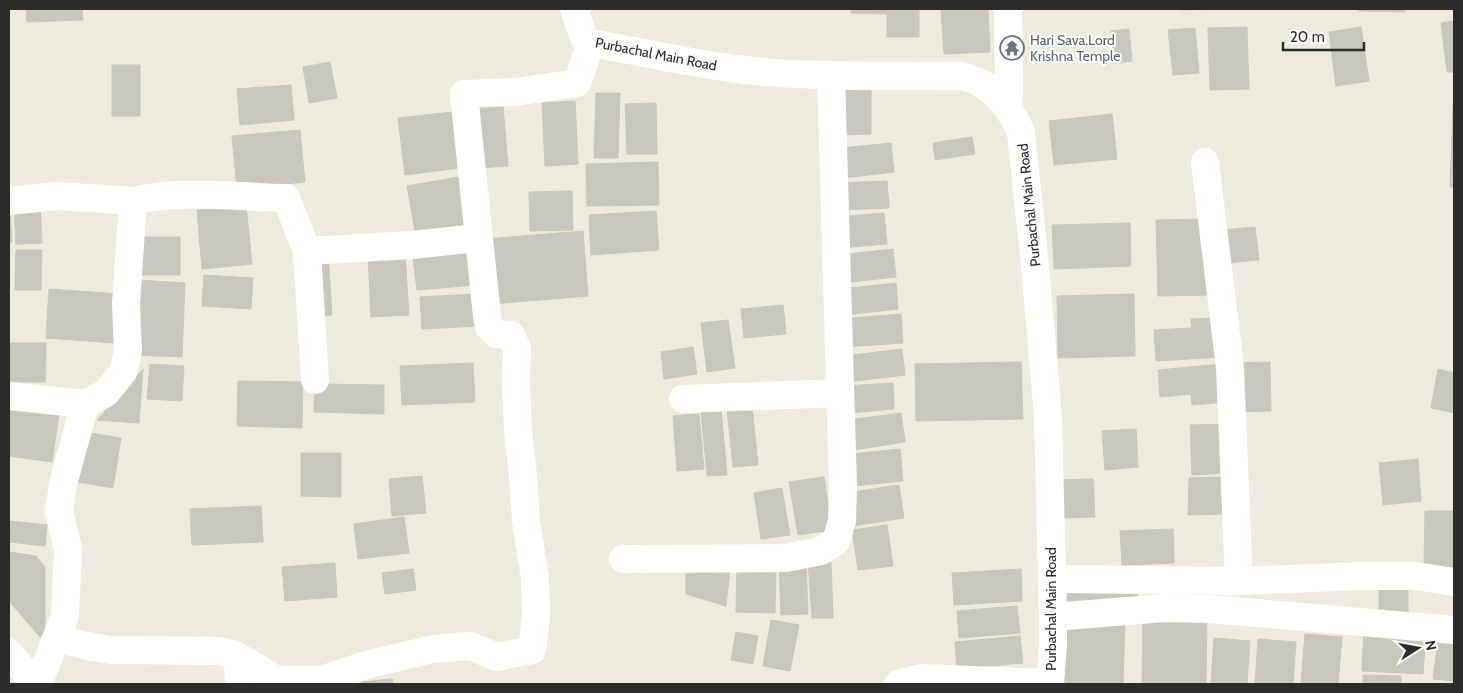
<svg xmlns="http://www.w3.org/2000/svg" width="1463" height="693" font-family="Cabin,sans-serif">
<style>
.building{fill:#c8c7bd;stroke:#c8c7b7}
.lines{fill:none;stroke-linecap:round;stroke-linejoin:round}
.minor{stroke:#fff;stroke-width:28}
.tertiary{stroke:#fff;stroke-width:28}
.labels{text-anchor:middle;stroke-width:4;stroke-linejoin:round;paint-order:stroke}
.worship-label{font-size:14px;fill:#5b616d;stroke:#fff;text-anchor:start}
.street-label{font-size:14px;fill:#2b2b2b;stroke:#fff}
</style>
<rect width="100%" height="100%" fill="#ecebdd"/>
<g class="building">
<polygon points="26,9 82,9 83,20 27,22"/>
<polygon points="851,9 919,9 919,37 887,37 887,14 851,13"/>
<polygon points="941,9 988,9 990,52 944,54"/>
<polygon points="1181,9 1243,9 1181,10"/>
<polygon points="1359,9 1405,9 1405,12 1359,11"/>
<polygon points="1454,21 1454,72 1447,72 1441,23"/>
<polygon points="1247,27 1249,89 1210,90 1208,28"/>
<polygon points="1361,27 1369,81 1336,86 1329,32"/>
<polygon points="1195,28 1199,73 1173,75 1168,30"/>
<polygon points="1129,29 1132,61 1114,63 1111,31"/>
<polygon points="330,62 337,98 309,103 303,67"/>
<rect x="112" y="65" width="28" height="51"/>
<polygon points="291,85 294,120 240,125 237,89"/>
<polygon points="871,90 871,134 839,135 838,91"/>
<polygon points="596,93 620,93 618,158 594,158"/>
<polygon points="575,101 578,164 545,166 542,103"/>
<polygon points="656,103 657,154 627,154 625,104"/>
<polygon points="1453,104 1454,104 1454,187 1450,187"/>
<polygon points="503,106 508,166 479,168 475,108"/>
<polygon points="452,112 459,168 405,175 398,118"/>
<polygon points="1112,114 1117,159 1054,165 1049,121"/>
<polygon points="300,130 305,182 237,189 232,136"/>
<polygon points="972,137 975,154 935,160 933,143"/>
<polygon points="891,143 894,172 844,178 841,148"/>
<polygon points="658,162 659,205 587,206 586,164"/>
<polygon points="458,177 467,228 416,237 407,186"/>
<polygon points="887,181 889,208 838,210 837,183"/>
<polygon points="572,191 573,230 530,231 529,192"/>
<polygon points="40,204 42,243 16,244 14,205"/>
<polygon points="246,205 252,264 202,269 197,210"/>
<polygon points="9,208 10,208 12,242 9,242"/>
<polygon points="656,211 659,250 591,255 589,215"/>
<polygon points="884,213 887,244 840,248 837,217"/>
<polygon points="1208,219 1211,295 1158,296 1156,220"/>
<polygon points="1130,223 1131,266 1054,269 1052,225"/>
<polygon points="1255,227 1259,260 1226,263 1223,230"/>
<polygon points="583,231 588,296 491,304 486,239"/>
<rect x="138" y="237" width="42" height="38"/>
<polygon points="470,243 475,285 417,290 412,250"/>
<polygon points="893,249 896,277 843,283 840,255"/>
<polygon points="16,250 42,250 41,290 15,290"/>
<polygon points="328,252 332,315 314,316 309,253"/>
<polygon points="405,252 409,315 371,317 368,254"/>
<polygon points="204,275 253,278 251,309 202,306"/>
<polygon points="138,280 185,283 182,357 135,355"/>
<polygon points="896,283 898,309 844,315 841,289"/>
<polygon points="49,289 119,294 116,343 46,338"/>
<polygon points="477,294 478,326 422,329 420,297"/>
<polygon points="1134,294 1135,356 1058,358 1057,296"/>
<polygon points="783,305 786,334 744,338 741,309"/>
<polygon points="901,314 903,343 844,347 842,319"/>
<polygon points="1221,318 1223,357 1156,361 1154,330 1192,328 1191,319"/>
<polygon points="728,320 735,368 707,372 701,323"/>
<polygon points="9,343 46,343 45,382 9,382"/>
<polygon points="693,347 697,374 664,379 661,352"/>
<polygon points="902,349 905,375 848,382 845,356"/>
<polygon points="1021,362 1023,419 916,421 915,364"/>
<polygon points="1270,362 1271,411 1239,412 1238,363"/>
<polygon points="473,363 475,402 402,405 400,366"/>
<polygon points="150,364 184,366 182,401 147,399"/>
<polygon points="1222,364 1226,402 1192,405 1191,394 1160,397 1158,370"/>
<polygon points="143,369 139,423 97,420"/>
<polygon points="1438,369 1454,373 1454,413 1431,408"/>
<polygon points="238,381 303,382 302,428 237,426"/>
<polygon points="893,383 894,409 848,413 845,386"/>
<polygon points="315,384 384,385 384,414 314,412"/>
<polygon points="10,400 60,407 52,462 9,456 9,412"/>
<polygon points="752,406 758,465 733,467 727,409"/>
<polygon points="721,409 727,475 707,476 701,411"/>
<polygon points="901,413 905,442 853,450 849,420"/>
<polygon points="699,414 704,469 677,471 673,416"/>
<polygon points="1227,424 1228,473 1192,475 1190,425"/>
<polygon points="1136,429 1138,467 1105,470 1102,431"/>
<polygon points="84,432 121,438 113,488 77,482"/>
<polygon points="900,449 903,481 853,486 850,454"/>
<polygon points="301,453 341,453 341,497 301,496"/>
<polygon points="1418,459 1421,501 1383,505 1379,463"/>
<polygon points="422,476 426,513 392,516 389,479"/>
<polygon points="824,477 832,530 798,535 789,482"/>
<polygon points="1222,477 1222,514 1188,515 1189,478"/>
<polygon points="1093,479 1095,517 1058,518 1056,480"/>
<polygon points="899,485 904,518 852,526 847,493"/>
<polygon points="782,488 790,535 761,539 754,493"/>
<polygon points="261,506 263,542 192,545 190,509"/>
<polygon points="1425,511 1454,511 1454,569 1424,568"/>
<polygon points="404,517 409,553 358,559 354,524"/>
<polygon points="9,521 47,525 45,546 9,542"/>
<polygon points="887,525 893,566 858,570 852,530"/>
<polygon points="1173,529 1174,563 1122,565 1120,531"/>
<polygon points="9,552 36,556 45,567 45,631 40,637 9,601"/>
<polygon points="808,562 831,563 833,618 812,618"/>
<polygon points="335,563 337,597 285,601 282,567"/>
<polygon points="806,563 808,614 781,615 779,565"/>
<polygon points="737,566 776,567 775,613 736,612"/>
<polygon points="730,568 726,606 686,594 686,574"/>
<polygon points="413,569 416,590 385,594 382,573"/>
<polygon points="1021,569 1022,601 954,605 952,573"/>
<polygon points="1137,582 1139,608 1060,613 1058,586"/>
<rect x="1379" y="586" width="29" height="31"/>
<polygon points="1017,606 1020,633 959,638 957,611"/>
<polygon points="1143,615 1207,616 1206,684 1142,684"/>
<polygon points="1064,618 1125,621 1123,684 1061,684"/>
<polygon points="771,620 799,625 790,671 763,666"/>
<polygon points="1364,629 1426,632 1423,674 1362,671"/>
<polygon points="736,632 758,636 753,664 731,660"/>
<polygon points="1439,633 1454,635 1454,681 1433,679"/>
<polygon points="1305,634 1342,637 1338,684 1301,684"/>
<polygon points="1020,636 1023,663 957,669 955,642"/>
<polygon points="1214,638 1250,641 1247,684 1211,684"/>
<polygon points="1258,639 1296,642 1293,684 1255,684"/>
<polygon points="1363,675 1401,676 1401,684 1363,684"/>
<polygon points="392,679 393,684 362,684 362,682"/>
</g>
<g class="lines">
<g class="minor">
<polyline points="1008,9 1009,93 1008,109"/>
<polyline points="1205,162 1230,368 1239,581"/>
<polyline points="9,201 58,196 133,201"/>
<polyline points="307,251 315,380"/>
<path d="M9,396l76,8 21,-11 17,-21 5,-21 -2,-47 7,-103c50,-12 102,-4 153,-3l21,53 105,-6 66,-7"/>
<polyline points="683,399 840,393"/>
<polyline points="623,559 786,558 821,551 836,541 842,521 843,487 831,75"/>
<polyline points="1053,579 1239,581 1362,576 1416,576 1454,582"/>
<polyline points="1053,617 1164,608 1209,609 1454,630"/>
<polyline points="58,638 91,647 111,650 220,651 237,656 239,684"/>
<polyline points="9,653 35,684"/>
<polyline points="237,656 277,680 321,680 366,665 433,649 470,646 497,657 532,650 536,617 535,578 526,521 523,475 518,430 516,381 517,349 511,335 496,334 489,327 487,316 464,94 515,92 577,83 591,43"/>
<polyline points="38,684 65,616 68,549 59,511 63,484 85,404"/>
<polyline points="898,684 921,678 1050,683"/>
</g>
<path class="tertiary" d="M574,9l10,29 2,3 5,2c51,9 102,21 154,27 71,8 144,5 216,6 8,2 16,4 23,9 15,10 31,31 37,48l14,133 13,151 5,200v28l-3,39"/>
</g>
<defs>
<g id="temple-ring" transform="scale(1.25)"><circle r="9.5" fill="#fff" stroke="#6b7280" stroke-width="1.5"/><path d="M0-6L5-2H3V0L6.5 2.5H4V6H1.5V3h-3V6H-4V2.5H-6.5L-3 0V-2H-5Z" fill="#6b7280"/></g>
</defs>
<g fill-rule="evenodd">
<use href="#temple-ring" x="1012" y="48"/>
</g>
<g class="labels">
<g class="worship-label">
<text x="1030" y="45">Hari Sava.Lord<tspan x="1030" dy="16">Krishna Temple</tspan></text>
</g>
<g class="street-label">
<text transform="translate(656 54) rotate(11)" y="5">Purbachal Main Road</text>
<text transform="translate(1029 205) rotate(-96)" y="5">Purbachal Main Road</text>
<text transform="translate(1051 609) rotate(-90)" y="5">Purbachal Main Road</text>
</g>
</g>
<rect width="1463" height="693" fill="none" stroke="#2b2b2b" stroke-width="20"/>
<g transform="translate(1418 648) rotate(79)" stroke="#ffffff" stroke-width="4" paint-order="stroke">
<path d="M0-4L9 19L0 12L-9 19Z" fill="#2b2b2b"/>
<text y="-8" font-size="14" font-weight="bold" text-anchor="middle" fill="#2b2b2b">N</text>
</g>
<path d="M1283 42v8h81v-8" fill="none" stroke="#2b2b2b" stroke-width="2.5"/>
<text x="1290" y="42" font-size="15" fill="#2b2b2b" stroke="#ffffff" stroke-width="4" paint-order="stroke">20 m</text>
</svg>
